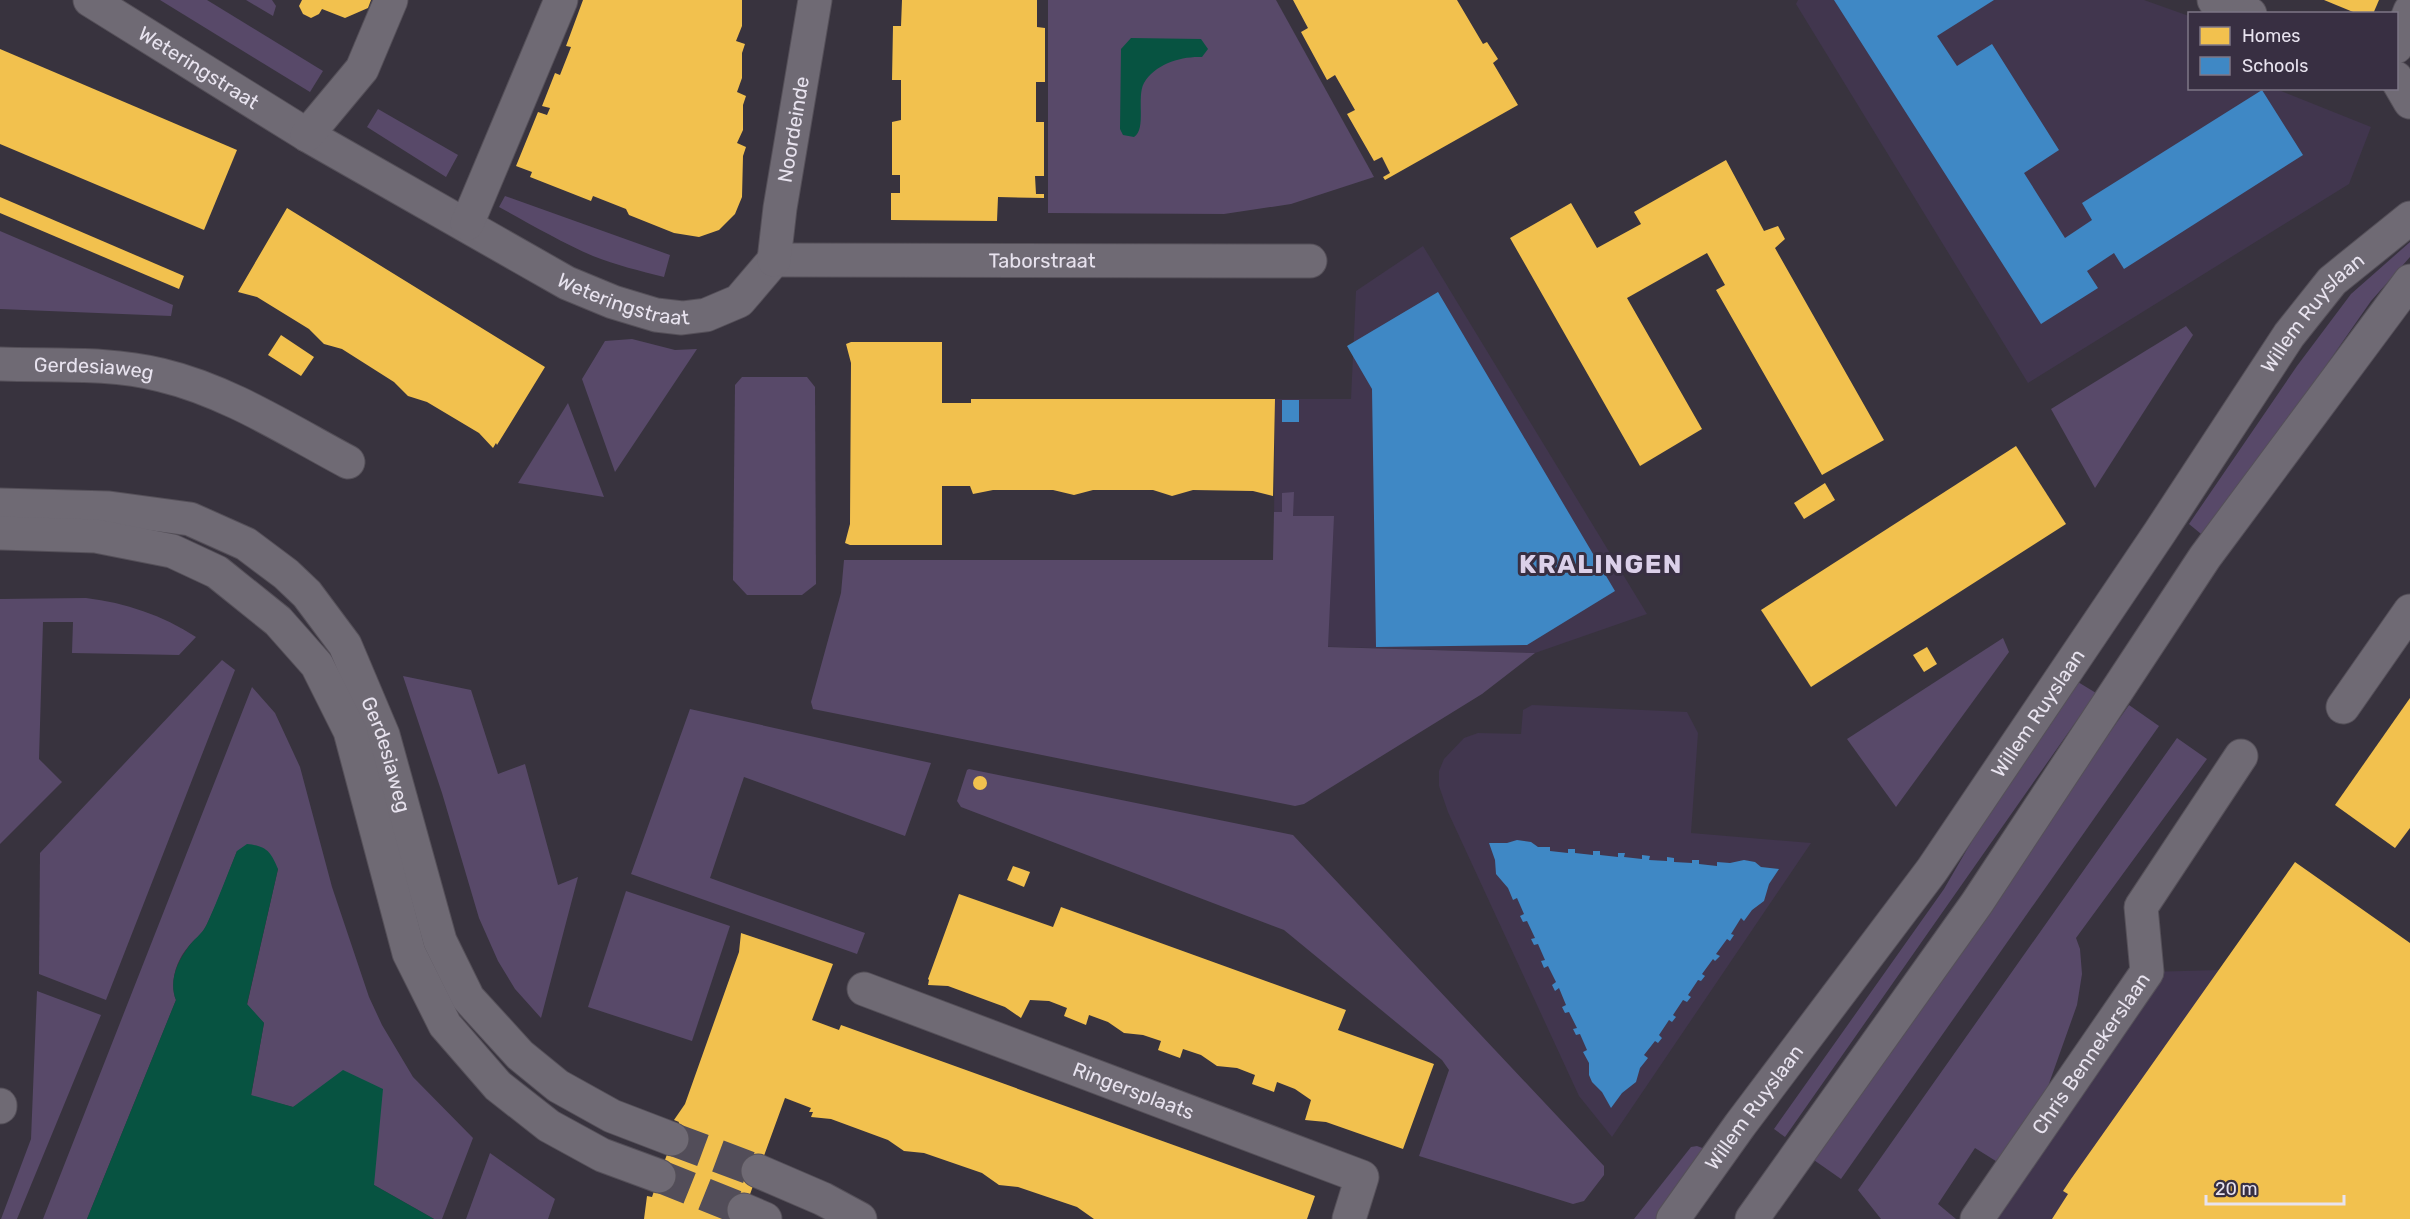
<svg xmlns="http://www.w3.org/2000/svg" width="2410" height="1219" font-family="Rubik,sans-serif">
<style>
.built{fill:#41364e}
.green{fill:#584969}
.water{fill:#075341}
.homes{fill:#f2c14e}
.schools{fill:#3f88c5}
.lines{fill:none;stroke-linecap:round;stroke-linejoin:round}
.secondary-tunnel{stroke:#524d59;stroke-width:33;stroke-dasharray:33 16;stroke-linecap:butt}
.street-casing{stroke:#555059;stroke-width:35}
.secondary-casing{stroke:#555059;stroke-width:35}
.street{stroke:#6f6a74;stroke-width:33}
.secondary{stroke:#6f6a74;stroke-width:33}
.labels{text-anchor:middle;stroke-width:6;stroke-linejoin:round;paint-order:stroke}
.street-label{font-size:20px;fill:#e8e3ef;stroke:#382f42}
.district-label{font-size:26px;font-weight:bold;letter-spacing:1.5px;fill:#dbd0e9;stroke:#382f42}
</style>
<rect width="100%" height="100%" fill="#38333e"/>
<g class="built">
<polygon points="1798,0 2144,0 2189,16 2190,88 2276,89 2371,127 2349,184 2028,383 1796,4"/>
<polygon points="1423,246 1647,614 1535,653 1273,645 1275,399 1351,399 1356,291"/>
<polygon points="1532,705 1687,712 1698,733 1691,833 1811,843 1612,1137 1579,1096 1448,812 1439,786 1439,771 1444,759 1464,738 1478,733 1521,734 1523,710"/>
<polygon points="2219,970 2410,1219 1977,1219 2147,972"/>
</g>
<g class="green">
<polygon points="160,0 207,0 323,71 310,92"/>
<polygon points="246,0 272,0 276,6 273,16"/>
<polygon points="1048,0 1276,0 1374,177 1291,204 1224,214 1048,213"/>
<polygon points="378,109 458,155 446,177 367,127"/>
<path d="M505,196l165,59 -6,22c-24,-6 -48,-12 -71,-21 -32,-14 -63,-32 -94,-49z"/>
<polygon points="0,231 173,305 171,316 0,309"/>
<polygon points="2410,242 2410,257 2371,301 2206,538 2189,524 2297,366 2351,294"/>
<polygon points="2186,326 2193,335 2095,488 2051,409"/>
<polygon points="632,339 675,350 697,349 615,472 582,379 605,341"/>
<polygon points="742,377 807,377 815,387 816,584 802,595 747,595 733,580 735,385"/>
<polygon points="568,403 604,497 518,483"/>
<polygon points="1294,492 1293,516 1334,516 1328,647 1535,653 1482,694 1304,804 1295,806 813,709 811,702 841,593 844,560 1273,560 1274,512 1282,512 1282,493"/>
<path d="M86,598c40,5 76,17 110,39l-17,18 -107,-2 1,-31h-30l-4,137 23,23 -62,62v-245z"/>
<polygon points="2003,638 2009,652 1896,807 1847,739"/>
<polygon points="222,660 235,670 106,1000 39,974 40,853"/>
<polygon points="403,676 471,690 498,774 525,764 558,885 578,877 541,1018 515,989 498,961 479,918 442,793"/>
<polygon points="2078,682 2096,693 1785,1137 1774,1129 1944,889 1998,796"/>
<path d="M252,687l23,26 25,54 32,120 37,110 13,28 31,52 60,61 -31,81h-8l-60,-34 -76,-80 -5,2 -42,-11 13,-73 -17,-18 31,-136 -41,-18c-10,25 -19,51 -31,75 -5,10 -12,13 -18,21 -12,14 -19,36 -12,53l-89,219h-44z"/>
<polygon points="2129,705 2159,726 1841,1179 1811,1158"/>
<polygon points="690,709 931,763 905,836 744,777 710,878 865,933 857,954 631,874"/>
<polygon points="2177,738 2207,759 2076,938 2080,949 2082,974 2077,1005 2046,1092 1999,1163 1975,1148 1938,1204 1956,1219 1881,1219 1858,1190"/>
<polygon points="969,769 1293,835 1604,1166 1604,1175 1584,1201 1573,1204 1419,1156 1449,1070 1442,1060 1284,930 961,807 957,801 967,770"/>
<polygon points="626,891 730,926 692,1041 588,1007"/>
<polygon points="37,991 101,1015 17,1219 1,1219 31,1139"/>
<polygon points="1697,1146 1705,1149 1657,1219 1634,1219 1691,1147"/>
<polygon points="490,1153 555,1199 548,1219 466,1219"/>
</g>
<g class="water">
<path d="M1131,38l70,1 7,10 -6,8c-21,-1 -47,7 -58,26 -8,14 3,46 -10,54l-11,-2 -3,-6 1,-80z"/>
<path d="M247,844c20,2 24,8 31,25l-31,135 17,19 -13,72 42,12 50,-37 40,19 -9,96 60,34h-347l89,-219c-7,-17 0,-36 11,-51 6,-10 15,-14 20,-25 11,-24 20,-49 30,-73z"/>
</g>
<g class="homes">
<polygon points="302,0 371,0 368,8 345,18 322,9 319,14 311,18 303,14 299,6"/>
<polygon points="583,0 742,0 742,26 736,41 745,44 742,53 742,78 737,92 746,96 743,105 743,130 737,143 746,147 743,156 742,197 735,214 719,230 699,237 674,233 629,215 626,209 593,196 591,201 530,177 532,172 516,166 538,112 547,115 550,108 542,106 555,73 560,75 571,47 566,46"/>
<polygon points="902,0 1037,0 1037,27 1045,28 1045,82 1036,82 1036,122 1044,122 1044,176 1035,176 1036,194 1044,194 1044,198 998,197 997,221 891,220 891,193 900,193 900,175 892,175 892,122 901,120 901,80 892,80 893,26 901,26"/>
<polygon points="1293,0 1457,0 1483,44 1487,42 1498,59 1493,63 1518,105 1385,180 1383,177 1390,173 1382,157 1374,161 1347,114 1355,110 1335,75 1327,80 1301,32 1308,28"/>
<polygon points="2324,0 2379,0 2373,14 2358,14"/>
<polygon points="0,49 237,150 204,230 0,144"/>
<polygon points="1726,160 1764,231 1778,226 1785,239 1775,248 1884,440 1822,475 1716,290 1725,285 1707,253 1627,298 1702,429 1640,466 1510,238 1571,203 1597,248 1641,224 1634,212"/>
<polygon points="0,197 184,276 179,289 0,213"/>
<polygon points="287,208 545,367 497,445 496,443 493,448 479,433 427,402 408,396 394,382 342,349 324,344 309,329 257,297 238,292"/>
<polygon points="281,335 314,357 301,376 268,355"/>
<polygon points="851,342 942,342 942,403 971,403 971,399 1275,399 1273,496 1253,491 1193,490 1172,496 1153,490 1093,490 1074,495 1053,490 993,490 973,494 970,486 942,486 942,545 850,545 845,543 850,524 851,363 846,344"/>
<polygon points="2016,446 2066,524 1811,687 1761,610"/>
<polygon points="1825,483 1835,500 1804,519 1794,503"/>
<polygon points="1927,647 1937,664 1924,672 1913,655"/>
<polygon points="2410,698 2410,828 2395,848 2335,805"/>
<circle cx="980" cy="783" r="7"/>
<polygon points="2295,862 2410,943 2410,1219 2052,1219 2068,1194 2063,1191 2071,1179"/>
<polygon points="1013,866 1030,872 1024,887 1007,880"/>
<polygon points="959,894 1053,927 1061,907 1346,1010 1338,1030 1434,1064 1403,1149 1326,1122 1305,1120 1311,1100 1295,1089 1277,1082 1274,1092 1252,1084 1255,1075 1237,1068 1217,1066 1201,1055 1183,1049 1180,1058 1158,1050 1161,1041 1143,1035 1124,1033 1108,1022 1089,1015 1086,1025 1064,1016 1067,1008 1049,1001 1030,1000 1021,1018 1005,1007 948,986 928,985 929,980 928,979"/>
<polygon points="741,933 833,964 812,1020 839,1030 841,1025 1315,1196 1307,1219 1094,1219 1077,1207 1018,1187 999,1185 982,1173 924,1153 904,1151 888,1140 831,1119 811,1117 813,1112 809,1112 811,1108 785,1098 741,1219 644,1219 647,1196 652,1197 659,1176 679,1122 674,1120 685,1104 739,952"/>
</g>
<g class="schools">
<polygon points="1834,0 1994,0 1937,36 1957,66 1992,44 2059,150 2024,173 2065,238 2092,220 2082,203 2262,90 2303,155 2124,269 2114,253 2087,271 2098,288 2041,324"/>
<polygon points="1438,292 1615,591 1527,645 1376,647 1372,389 1347,346"/>
<rect x="1282" y="400" width="17" height="22"/>
<polygon points="1517,840 1531,842 1538,847 1550,847 1550,851 1568,853 1568,849 1575,849 1575,853 1593,855 1593,851 1600,851 1600,855 1618,857 1618,853 1625,853 1624,857 1642,859 1642,855 1650,856 1649,860 1667,861 1667,857 1674,858 1674,862 1692,863 1692,860 1699,860 1699,864 1717,866 1717,862 1730,863 1744,860 1755,862 1761,867 1779,869 1769,884 1764,901 1752,910 1744,921 1741,918 1731,934 1734,935 1730,941 1727,939 1716,954 1720,956 1715,961 1713,959 1702,974 1705,976 1701,981 1698,980 1688,995 1691,997 1687,1002 1683,1000 1673,1015 1676,1017 1672,1022 1669,1020 1659,1035 1662,1038 1658,1043 1655,1041 1644,1055 1648,1058 1640,1068 1636,1082 1622,1093 1611,1108 1602,1092 1592,1082 1589,1075 1589,1063 1583,1052 1587,1050 1580,1034 1576,1035 1573,1029 1577,1028 1569,1012 1565,1013 1562,1007 1566,1005 1559,988 1555,991 1552,985 1556,982 1548,966 1544,968 1541,961 1545,960 1538,944 1534,945 1531,939 1535,938 1527,921 1523,922 1520,916 1524,914 1517,898 1513,900 1508,888 1496,874 1495,860 1489,843 1507,843"/>
</g>
<g class="lines">
<g class="secondary-tunnel">
<polyline points="672,1139 758,1171"/>
<polyline points="659,1176 744,1210"/>
</g>
<g class="street-casing">
<g id="street">
<path id="s1" d="M90,0l217,135 260,148 46,19 43,13 26,3 24,-3 33,-14 35,-41"/>
<polyline points="2214,0 2250,14"/>
<polyline points="2396,47 2410,11"/>
<polyline points="2396,78 2410,102"/>
<polyline points="307,135 362,69 391,0"/>
<polyline points="467,224 561,0"/>
<path id="s2" d="M774,260l536,1"/>
<path id="s3" d="M774,260l6,-52 35,-208"/>
<path id="s4" d="M0,364c53,2 109,-2 161,11 67,16 127,55 187,87"/>
<polyline points="2343,707 2410,611"/>
<path id="s5" d="M864,989l498,188 -13,42"/>
<polyline points="0,1105 0,1107"/>
<path id="s6" d="M1977,1219l170,-247 -6,-65 100,-151"/>
</g>
</g>
<g class="secondary-casing">
<g id="secondary">
<path id="s7" d="M0,505l109,3 81,11 56,25 40,30 21,20 38,51 38,90 57,206 28,57 52,57 38,31 54,30 60,23"/>
<polyline points="0,533 96,536 172,551 217,572 278,621 317,665 350,731 409,953 445,1025 498,1086 549,1126 602,1155 659,1176"/>
<polyline points="758,1171 823,1199 860,1219"/>
<polyline points="744,1210 765,1219"/>
<path id="s8" d="M1673,1219l67,-94 192,-255 228,-338 129,-197 43,-54 78,-63"/>
<polyline points="1752,1219 1977,903 2205,557 2410,281"/>
</g>
</g>
<use href="#street" class="street"/>
<use href="#secondary" class="secondary"/>
</g>
<g class="labels">
<g class="street-label">
<text dy="7" stroke="none"><textPath href="#s1" startOffset="128">Weteringstraat</textPath></text>
<text dy="7" stroke="none"><textPath href="#s3" startOffset="132">Noordeinde</textPath></text>
<text dy="7" stroke="none"><textPath href="#s2" startOffset="268">Taborstraat</textPath></text>
<text dy="7" stroke="none"><textPath href="#s1" startOffset="614">Weteringstraat</textPath></text>
<text dy="7" stroke="none"><textPath href="#s8" startOffset="1110">Willem Ruyslaan</textPath></text>
<text dy="7" stroke="none"><textPath href="#s4" startOffset="94">Gerdesiaweg</textPath></text>
<text dy="7" stroke="none"><textPath href="#s8" startOffset="624">Willem Ruyslaan</textPath></text>
<text dy="7" stroke="none"><textPath href="#s7" startOffset="512">Gerdesiaweg</textPath></text>
<text dy="7" stroke="none"><textPath href="#s6" startOffset="201">Chris Bennekerslaan</textPath></text>
<text dy="7" stroke="none"><textPath href="#s5" startOffset="288">Ringersplaats</textPath></text>
<text dy="7" stroke="none"><textPath href="#s8" startOffset="138">Willem Ruyslaan</textPath></text>
</g>
<g class="district-label">
<text x="1601" y="573">KRALINGEN</text>
</g>
</g>
<rect x="2188" y="12" width="210" height="78" fill="#382f42" stroke="#7e7787" stroke-width="1.5"/>
<rect x="2200" y="27" width="30" height="18" fill="#f2c14e" stroke="#7e7787" stroke-width="1.5"/>
<text x="2242" y="42" font-size="18" fill="#e8e3ef">Homes</text>
<rect x="2200" y="57" width="30" height="18" fill="#3f88c5" stroke="#7e7787" stroke-width="1.5"/>
<text x="2242" y="72" font-size="18" fill="#e8e3ef">Schools</text>
<path d="M2206 1195v9h138v-9" fill="none" stroke="#e8e3ef" stroke-width="3"/>
<text x="2215" y="1195" font-size="18" fill="#e8e3ef" stroke="#382f42" stroke-width="4.5" paint-order="stroke">20 m</text>
</svg>
